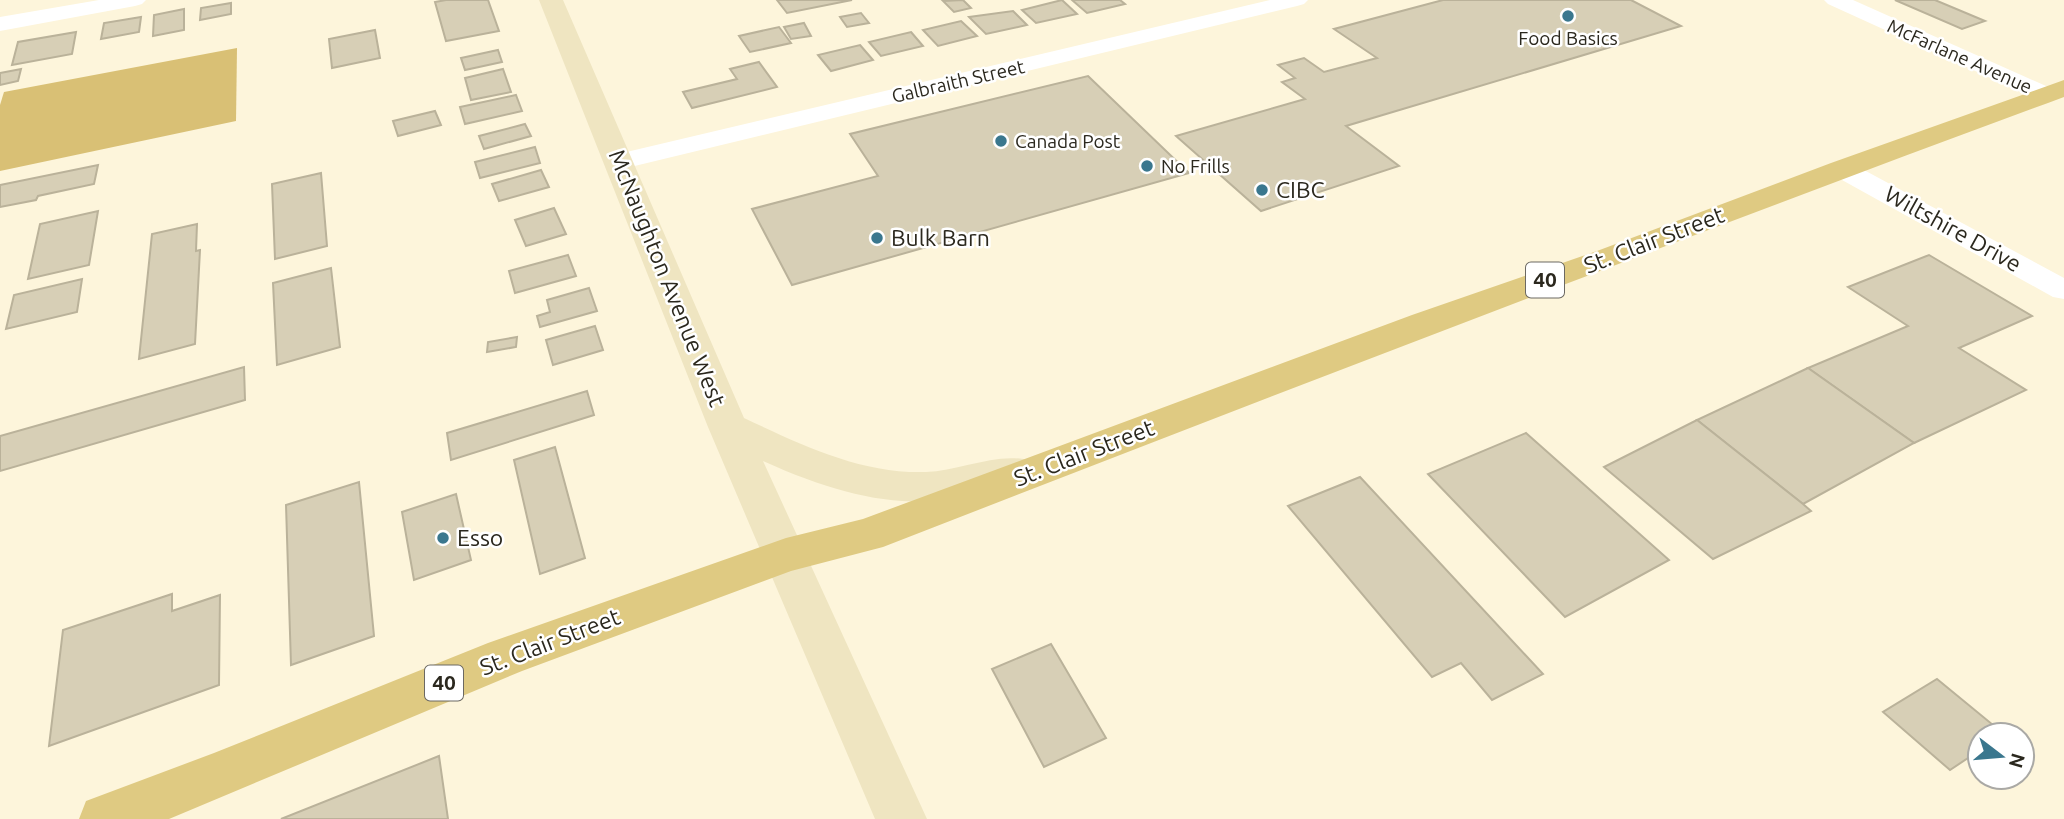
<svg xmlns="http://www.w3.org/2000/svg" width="2064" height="819" font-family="Ubuntu,sans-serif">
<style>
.green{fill:#d9c075}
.building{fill:#d7cfb6;stroke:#bab29a;stroke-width:2}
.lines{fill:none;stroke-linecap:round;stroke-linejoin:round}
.street{fill:#fff;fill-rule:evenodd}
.secondary{fill:#efe5c1;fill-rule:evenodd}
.primary{fill:#dfca82;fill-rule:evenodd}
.poi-dot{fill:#3a778e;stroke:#fff;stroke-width:2.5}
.labels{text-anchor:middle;stroke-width:5;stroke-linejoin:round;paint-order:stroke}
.far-poi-label{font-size:19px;fill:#2b281e;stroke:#fff;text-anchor:start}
.far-street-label{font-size:19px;fill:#2b281e;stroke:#fff}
.shield{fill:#fff;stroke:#6b6862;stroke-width:2}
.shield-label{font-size:21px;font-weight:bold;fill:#2b281e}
.poi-label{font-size:23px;fill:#2b281e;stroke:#fff;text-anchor:start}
.street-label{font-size:23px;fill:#2b281e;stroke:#fff}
</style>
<rect width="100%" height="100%" fill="#fdf5db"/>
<polygon class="green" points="237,48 236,121 0,171 0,105 4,92"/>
<g class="building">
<polygon points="446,0 488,0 499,31 446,41 435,2"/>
<polygon points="777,0 852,0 787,13"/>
<polygon points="963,0 971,8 954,12 943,1"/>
<polygon points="1062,0 1077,14 1036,23 1022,10"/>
<polygon points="1072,0 1120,0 1125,4 1087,13"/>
<polygon points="1443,0 1631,0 1681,26 1346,126 1399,166 1261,211 1176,136 1305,99 1282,82 1295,78 1278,65 1304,58 1324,72 1377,58 1334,29"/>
<polygon points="1895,0 1935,0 1985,21 1962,29"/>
<polygon points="231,3 231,14 200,20 201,8"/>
<polygon points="184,9 184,30 153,36 154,15"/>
<polygon points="1013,11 1027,25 986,34 969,17"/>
<polygon points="861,13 869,23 847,27 840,17"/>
<polygon points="141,17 139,32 101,39 104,23"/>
<polygon points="961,21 977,36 938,46 923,30"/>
<polygon points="804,23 811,36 791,39 784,27"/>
<polygon points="779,27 791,43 750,52 739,36"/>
<polygon points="375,30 380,58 332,68 329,39"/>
<polygon points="76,32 72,54 12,65 18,42"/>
<polygon points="911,32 923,46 881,56 869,42"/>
<polygon points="860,45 873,60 831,71 818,55"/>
<polygon points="498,50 502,62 465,70 461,58"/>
<polygon points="759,62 777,87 692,108 683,92 737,79 730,69"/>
<polygon points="21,69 18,81 0,85 0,73"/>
<polygon points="503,69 511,92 471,100 465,78"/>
<polygon points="1088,76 1189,173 792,285 752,209 878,176 850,134"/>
<polygon points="516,95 522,111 465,124 460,107"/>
<polygon points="435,111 441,125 398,136 393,121"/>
<polygon points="525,124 531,136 484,149 479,136"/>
<polygon points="535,147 540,163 480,178 475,162"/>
<polygon points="98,165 94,184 38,196 36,200 0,207 0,185"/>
<polygon points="541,170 549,187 499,201 492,184"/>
<polygon points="321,173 327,246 275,259 272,184"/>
<polygon points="554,208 566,234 526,246 515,220"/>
<polygon points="98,211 89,265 28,279 40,224"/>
<polygon points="197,224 196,251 200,250 195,344 139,359 152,234"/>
<polygon points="568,255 576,276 515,293 509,271"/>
<polygon points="1929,255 2032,316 1959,348 2026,390 1914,443 1808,368 1908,326 1848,287"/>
<polygon points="331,268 340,347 277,365 273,283"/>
<polygon points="82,279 77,312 6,329 14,295"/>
<polygon points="589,288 597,311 540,327 537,316 550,312 547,300"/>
<polygon points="595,326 603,350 553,365 546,340"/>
<polygon points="517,337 516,347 487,352 488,342"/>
<polygon points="244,367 245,400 0,471 0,436"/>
<polygon points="1808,368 1914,443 1803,504 1697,420"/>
<polygon points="587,391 594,415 451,460 447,433"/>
<polygon points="1697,420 1803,504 1811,511 1713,559 1604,467"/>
<polygon points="1526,433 1669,560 1565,617 1428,474"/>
<polygon points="555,447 585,558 540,574 514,460"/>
<polygon points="1360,477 1543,674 1492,700 1461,663 1432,677 1288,506"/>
<polygon points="359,482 374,636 291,665 286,505"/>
<polygon points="456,494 471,560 414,580 402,512"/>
<polygon points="172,594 172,611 220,595 219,685 49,746 63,630"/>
<polygon points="1051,644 1106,738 1044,767 992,669"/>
<polygon points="1937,679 2004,734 1980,735 1980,750 1950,770 1883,712"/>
<polygon points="439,756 448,819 281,819"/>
</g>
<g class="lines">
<g class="street">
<polygon points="99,0 146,0 142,4 135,6 0,31 0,17"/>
<polygon points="1270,0 1308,0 1304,4 1297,6 618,170 609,167 605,162 609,157 618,154"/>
<polygon points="1824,0 1853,0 2055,90 2059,95 2055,100 2047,102 2039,100 1828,4"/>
<polygon points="1842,161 1851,163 2064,278 2064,299 2053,297 1833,175 1829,169 1833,163"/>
</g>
<path class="secondary" d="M539,0h24l181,418c58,27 117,56 182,54 34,-1 73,-21 105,-11l6,11 -6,11c-103,32 -170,22 -268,-22l164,358h-52l-167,-392z"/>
<path class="primary" d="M2064,80v17c-395,146 -788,297 -1181,450l-92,24 -269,100 -353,148h-90l7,-18 128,-48 274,-110 298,-105 77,-19 549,-204 185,-64 234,-88z"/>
</g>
<g class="poi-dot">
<circle cx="1568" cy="16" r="7"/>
<circle cx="1001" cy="141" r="7"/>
<circle cx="1147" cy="166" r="7"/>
<circle cx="1262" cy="190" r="7"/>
<circle cx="877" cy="238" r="7"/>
<circle cx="443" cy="538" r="7"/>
</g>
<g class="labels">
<g class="far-poi-label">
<text x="1568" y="45" text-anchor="middle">Food Basics</text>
<text x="1015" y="148">Canada Post</text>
<text x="1161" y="173">No Frills</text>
</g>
<g class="far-street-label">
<text transform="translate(1960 56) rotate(24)" y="7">McFarlane Avenue</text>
<text transform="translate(958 81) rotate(-13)" y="7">Galbraith Street</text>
</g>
<g class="shield">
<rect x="1526" y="262.5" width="38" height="35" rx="5"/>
<rect x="425" y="665.5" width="38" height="35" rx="5"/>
</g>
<g class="shield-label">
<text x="1545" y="287">40</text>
<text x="444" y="690">40</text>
</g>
<g class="poi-label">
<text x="1276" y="198">CIBC</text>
<text x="891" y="246">Bulk Barn</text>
<text x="457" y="546">Esso</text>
</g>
<g class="street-label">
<text transform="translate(1953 229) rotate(29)" y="8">Wiltshire Drive</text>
<text transform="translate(1654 240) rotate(-21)" y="8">St. Clair Street</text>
<text transform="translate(667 278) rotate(68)" y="8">McNaughton Avenue West</text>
<text transform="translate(1084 453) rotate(-21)" y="8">St. Clair Street</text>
<text transform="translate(550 642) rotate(-21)" y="8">St. Clair Street</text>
</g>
</g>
<g transform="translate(2001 756) rotate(106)"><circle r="33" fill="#ffffff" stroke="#aaa9a5" stroke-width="2"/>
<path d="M0-5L12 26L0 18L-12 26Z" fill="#3a778e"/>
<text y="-10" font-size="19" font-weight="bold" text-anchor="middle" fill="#2b281e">N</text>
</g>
</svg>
